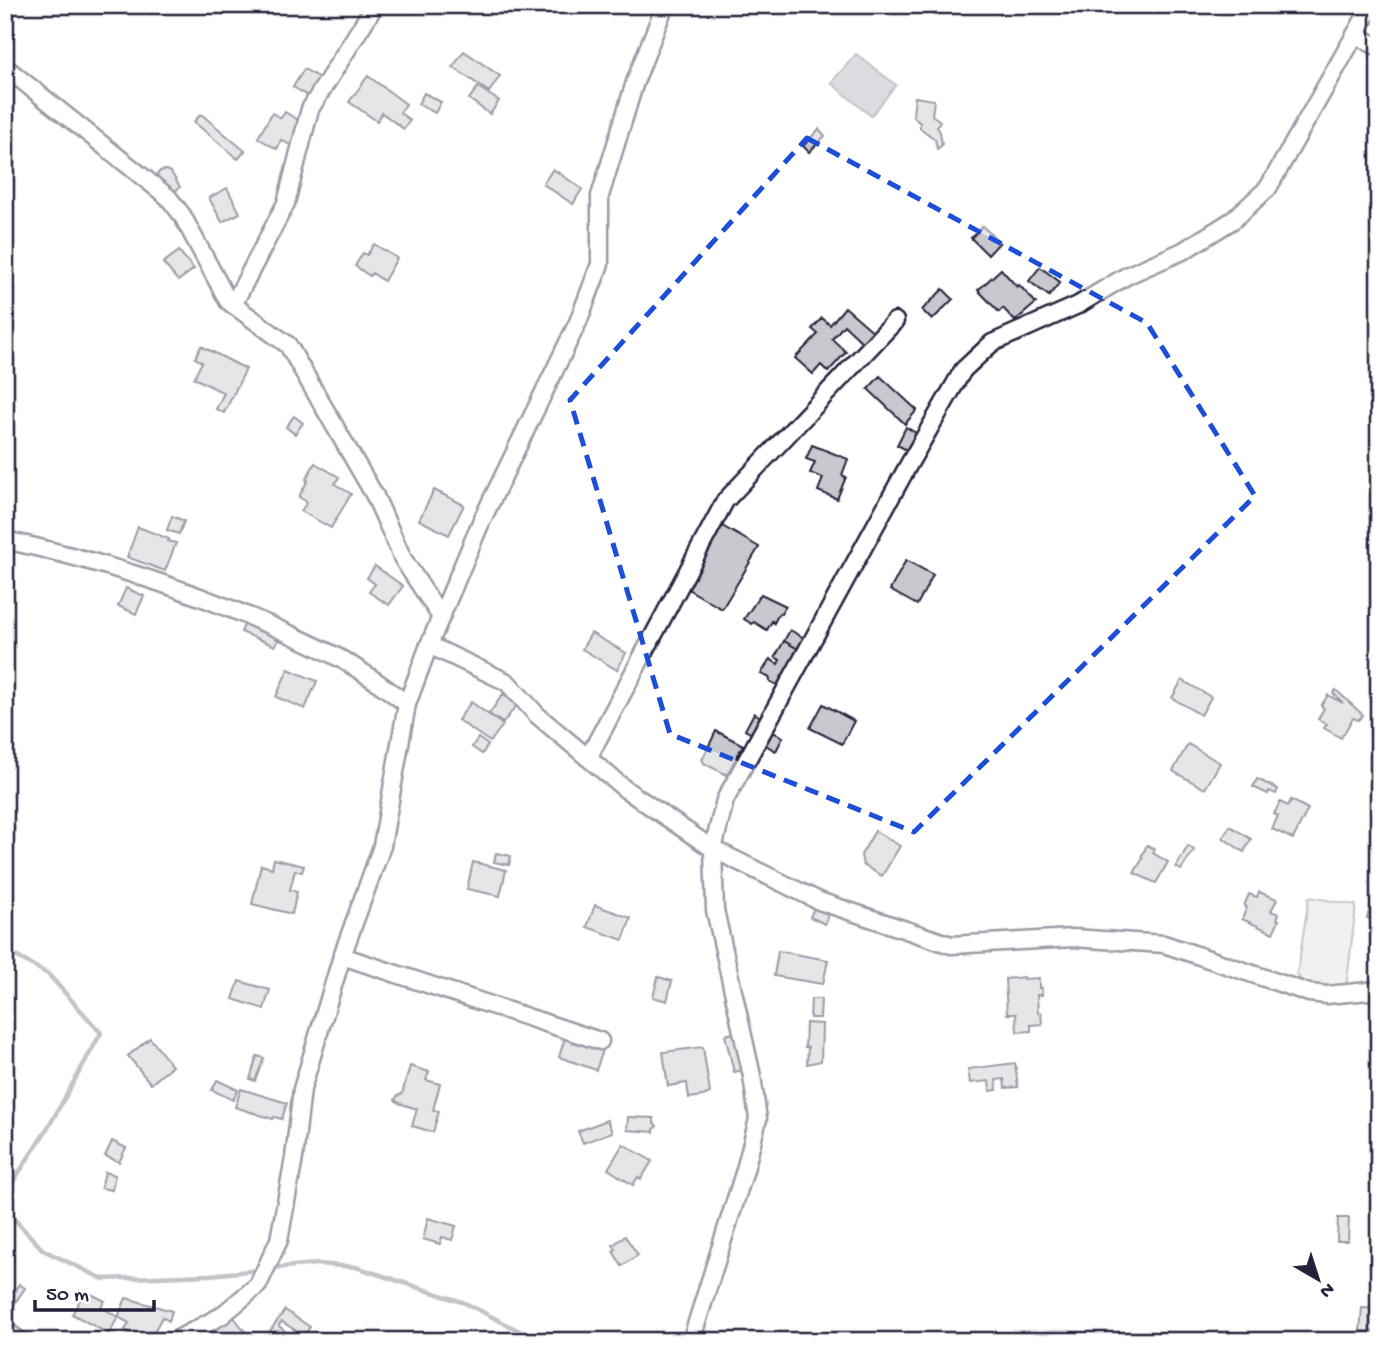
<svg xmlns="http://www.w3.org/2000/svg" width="1384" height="1346" font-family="'Gochi Hand',sans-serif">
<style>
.green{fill:#dfdfe2;stroke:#80808e;stroke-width:2}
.water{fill:#b4b4bc;stroke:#7a7a88;stroke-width:2}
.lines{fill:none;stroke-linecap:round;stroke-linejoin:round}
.stream{stroke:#7a7a88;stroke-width:4.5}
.building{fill:#c8c8cf;stroke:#22223b;stroke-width:2}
.street-casing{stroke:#22223b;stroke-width:21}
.street{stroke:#fff;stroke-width:16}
.marked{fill:none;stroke:#1d4ed8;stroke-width:5;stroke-dasharray:14 9;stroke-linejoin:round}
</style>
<rect width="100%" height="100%" fill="#fff"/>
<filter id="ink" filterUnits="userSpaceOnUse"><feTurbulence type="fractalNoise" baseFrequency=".0143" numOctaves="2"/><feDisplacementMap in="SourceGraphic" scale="14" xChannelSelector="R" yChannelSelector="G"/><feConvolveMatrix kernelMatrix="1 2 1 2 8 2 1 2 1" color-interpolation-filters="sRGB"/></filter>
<g filter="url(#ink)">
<polygon class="green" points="1309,897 1356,905 1346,989 1319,988 1303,983 1297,974"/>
<polygon class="water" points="856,54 896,85 871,116 831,83"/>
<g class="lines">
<g class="stream">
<polyline points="5,950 48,974 101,1033 49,1126 5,1194"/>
<polyline points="5,1209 43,1250 103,1279 209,1275 260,1270"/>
<polyline points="272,1268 316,1264 356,1267 465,1303 539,1341"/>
</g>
</g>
<g class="building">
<polygon points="464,51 500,76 489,92 453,67"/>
<polygon points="304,69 321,79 310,97 293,87"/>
<polygon points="368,76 406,104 400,113 410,120 404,129 382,113 377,121 349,102"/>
<polygon points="478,87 499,101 490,114 469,99"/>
<polygon points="424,93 441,102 435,113 418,104"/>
<polygon points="915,97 934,100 932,115 940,121 937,127 940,132 942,145 937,149 935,139 920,128 920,123 913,116"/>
<polygon points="285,112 303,123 290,145 281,140 277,149 258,138 272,113 281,118"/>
<polygon points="201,114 245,151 238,159 194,122"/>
<polygon points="819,129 825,136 809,152 803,146"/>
<polygon points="553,169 582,189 573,204 543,184"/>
<polygon points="166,170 171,172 180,187 173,193 155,177 160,171"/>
<polygon points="227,188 240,213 222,222 209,198"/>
<polygon points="982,226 1000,242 988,255 971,238"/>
<polygon points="374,244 397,258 384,281 372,273 370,276 355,266 363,253 367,255"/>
<polygon points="179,251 194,269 178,281 163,263"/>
<polygon points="1040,267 1060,282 1049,296 1029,281"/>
<polygon points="1001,269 1017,287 1019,285 1036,303 1015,321 1003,308 999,312 978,290"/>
<polygon points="943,289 953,299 932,320 922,310"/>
<polygon points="845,307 875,333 865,345 844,325 832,339 846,352 828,372 821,365 813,374 795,358 818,334 812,329 822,318 830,325"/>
<polygon points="201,346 246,369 224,413 216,409 224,393 194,378 202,362 195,358"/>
<polygon points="880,376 917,410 905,424 868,389"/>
<polygon points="294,416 303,423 295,434 286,427"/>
<polygon points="906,427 916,433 907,450 897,445"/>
<polygon points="812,445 848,459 842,475 846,477 837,499 818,491 823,478 810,473 815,462 806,459"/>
<polygon points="315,463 339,477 335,484 351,494 331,528 301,511 307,502 299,497 308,480 306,479"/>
<polygon points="434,490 464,505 449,535 419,520"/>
<polygon points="172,516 184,521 179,534 167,530"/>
<polygon points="722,526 759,547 722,609 686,588"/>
<polygon points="138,527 169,539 168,541 176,543 165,571 127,557"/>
<polygon points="906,560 933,575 917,605 890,590"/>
<polygon points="375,566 403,586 389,605 369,592 375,584 367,578"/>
<polygon points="126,588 144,596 136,614 118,606"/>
<polygon points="761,594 786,606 781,614 779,613 774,623 772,621 767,630 754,622 752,624 744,619"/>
<polygon points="245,623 279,638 275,646 241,632"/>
<polygon points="790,630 804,638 798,649 784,641"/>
<polygon points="591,633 626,653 617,670 582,649"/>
<polygon points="784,641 798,649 777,685 769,681 770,678 761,674 770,659 778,664 780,660 775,657"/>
<polygon points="288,669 317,681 305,709 276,697"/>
<polygon points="1182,680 1211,697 1201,715 1172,698"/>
<polygon points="1336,690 1363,715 1358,720 1353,718 1341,738 1324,728 1327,724 1318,719 1324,708 1321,706 1328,695 1343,703 1333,693"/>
<polygon points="503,694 517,705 503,723 489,714"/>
<polygon points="471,702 503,725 490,742 458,720"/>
<polygon points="823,704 854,721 842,744 810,728"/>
<polygon points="754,713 764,719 754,735 745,730"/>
<polygon points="716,731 743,745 727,775 705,764 702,760"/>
<polygon points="771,731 783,737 776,751 764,744"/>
<polygon points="478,738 488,745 482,754 472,747"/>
<polygon points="1188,744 1220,763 1205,789 1173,771"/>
<polygon points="1257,779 1278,789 1276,794 1269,791 1268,794 1253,787"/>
<polygon points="1291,800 1308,809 1293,839 1272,829 1278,816 1274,814 1280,802 1288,806"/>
<polygon points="1230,826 1251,839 1244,852 1223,838"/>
<polygon points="875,831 900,846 882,876 863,865 861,855"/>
<polygon points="1147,845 1155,849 1153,853 1168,862 1156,883 1134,873 1143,858 1141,857"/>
<polygon points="1188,846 1194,850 1181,870 1176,867"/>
<polygon points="496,853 511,856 509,865 494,862"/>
<polygon points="274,859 304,866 302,872 295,870 290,890 297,892 292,914 252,904 261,865 272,868"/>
<polygon points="473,862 506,870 500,896 467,889"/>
<polygon points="1375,890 1379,891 1379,921 1367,918"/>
<polygon points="1259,892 1277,899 1271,911 1279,914 1277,919 1279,920 1273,933 1242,919 1247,907 1244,906 1249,894 1257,897"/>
<polygon points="595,905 631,918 623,940 587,927"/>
<polygon points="814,908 828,914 825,924 810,917"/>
<polygon points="778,951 828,960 823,984 774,976"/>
<polygon points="658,977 672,981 667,1001 653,997"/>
<polygon points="1024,977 1024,979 1039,978 1039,988 1042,988 1042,995 1037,995 1038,1013 1041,1013 1042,1024 1031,1025 1031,1031 1017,1032 1016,1014 1007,1014 1005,979"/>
<polygon points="239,981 270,990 264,1009 233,999"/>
<polygon points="811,999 821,999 820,1018 810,1018"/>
<polygon points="806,1023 822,1024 821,1061 807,1064 808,1047 805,1047"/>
<polygon points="737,1032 747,1069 734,1072 725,1035"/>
<polygon points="566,1034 604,1047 596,1070 559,1057"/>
<polygon points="150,1038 172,1066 151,1084 128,1056"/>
<polygon points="703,1047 710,1093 703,1096 689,1098 687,1083 668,1086 663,1052"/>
<polygon points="257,1056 264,1058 255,1081 250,1079"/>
<polygon points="1015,1063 1018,1087 1005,1088 1004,1079 996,1080 997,1090 990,1091 989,1081 970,1083 968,1069"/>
<polygon points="410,1066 429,1072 426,1080 440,1084 433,1110 439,1111 433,1132 412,1126 417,1109 399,1103 395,1100 397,1096 402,1094"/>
<polygon points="217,1080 238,1090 233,1100 212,1090"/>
<polygon points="241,1089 287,1103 282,1119 274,1117 273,1119 235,1107"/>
<polygon points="628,1117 654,1118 654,1123 657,1126 654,1129 654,1132 627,1130"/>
<polygon points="607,1120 612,1132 583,1143 578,1131"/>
<polygon points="112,1141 126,1148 119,1162 105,1156"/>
<polygon points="623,1144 652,1161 641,1179 638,1177 633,1185 608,1169"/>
<polygon points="105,1172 115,1175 112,1190 101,1188"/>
<polygon points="428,1218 456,1226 452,1240 442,1237 440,1244 423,1239"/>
<polygon points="1338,1218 1349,1218 1348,1241 1337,1241"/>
<polygon points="625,1236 638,1255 622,1266 613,1251 616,1249 613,1245"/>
<polygon points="19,1284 25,1288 5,1318 5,1308"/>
<polygon points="85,1291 105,1301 101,1307 118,1317 109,1334 72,1314"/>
<polygon points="126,1298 172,1311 169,1321 162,1317 149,1341 144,1341 125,1330 129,1323 118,1317"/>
<polygon points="1362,1308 1379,1309 1379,1332 1360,1331"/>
<polygon points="285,1310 310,1327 300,1341 289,1341 295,1330 282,1322 280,1323 279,1326 286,1332 280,1341 263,1341"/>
<polygon points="233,1316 248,1335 241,1341 202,1341"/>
</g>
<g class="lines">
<g class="street-casing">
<g id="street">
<polyline points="1355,35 1379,47"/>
<polyline points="5,67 168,197 182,215 228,301 288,345 375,496 403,559 441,617"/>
<polyline points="233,305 286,203 310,109 375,5"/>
<path d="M5,540c92,20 183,49 269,87 22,10 45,20 67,32 23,13 45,29 66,45"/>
<polyline points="429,645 507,682 537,715 625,789 713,849 819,901 951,945 1073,938 1164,944 1309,993 1327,995 1379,990"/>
<polyline points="588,758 725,501 895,321"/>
<polyline points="342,956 600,1041"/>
<polyline points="5,1330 20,1341"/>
<polyline points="174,1341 221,1316 258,1285 279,1240 294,1158 302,1089 342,956 382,846 407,704 429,645 481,522 578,322 600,264 600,196 635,82 665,5"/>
<polyline points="691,1341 745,1170 758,1119 752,1076 715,910 713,849 725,800 909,464 963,370 992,343 1078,305 1128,275 1183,251 1233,220 1268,188 1372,5"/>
</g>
</g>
<use href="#street" class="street"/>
</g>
</g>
<path d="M0 0H1384V1346H0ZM807,138l340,185 108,173 -341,336 -244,-98 -100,-334z" fill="#fff" fill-opacity=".55" fill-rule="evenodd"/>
<path class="marked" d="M807,138l340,185 108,173 -341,336 -244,-98 -100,-334z"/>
<rect width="1384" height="1346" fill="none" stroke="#fff" stroke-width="28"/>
<rect x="14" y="14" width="1356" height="1318" fill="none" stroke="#22223b" stroke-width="2.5" filter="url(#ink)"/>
<g transform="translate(1318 1279) rotate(141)" stroke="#ffffff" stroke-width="5" paint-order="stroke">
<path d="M0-5L12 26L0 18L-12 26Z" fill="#22223b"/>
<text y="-10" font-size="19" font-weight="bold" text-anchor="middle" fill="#22223b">N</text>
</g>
<path d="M35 1300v10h119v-10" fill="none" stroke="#22223b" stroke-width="3.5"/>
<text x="46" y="1300" font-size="21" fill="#22223b" stroke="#ffffff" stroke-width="5" paint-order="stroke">50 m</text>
</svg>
